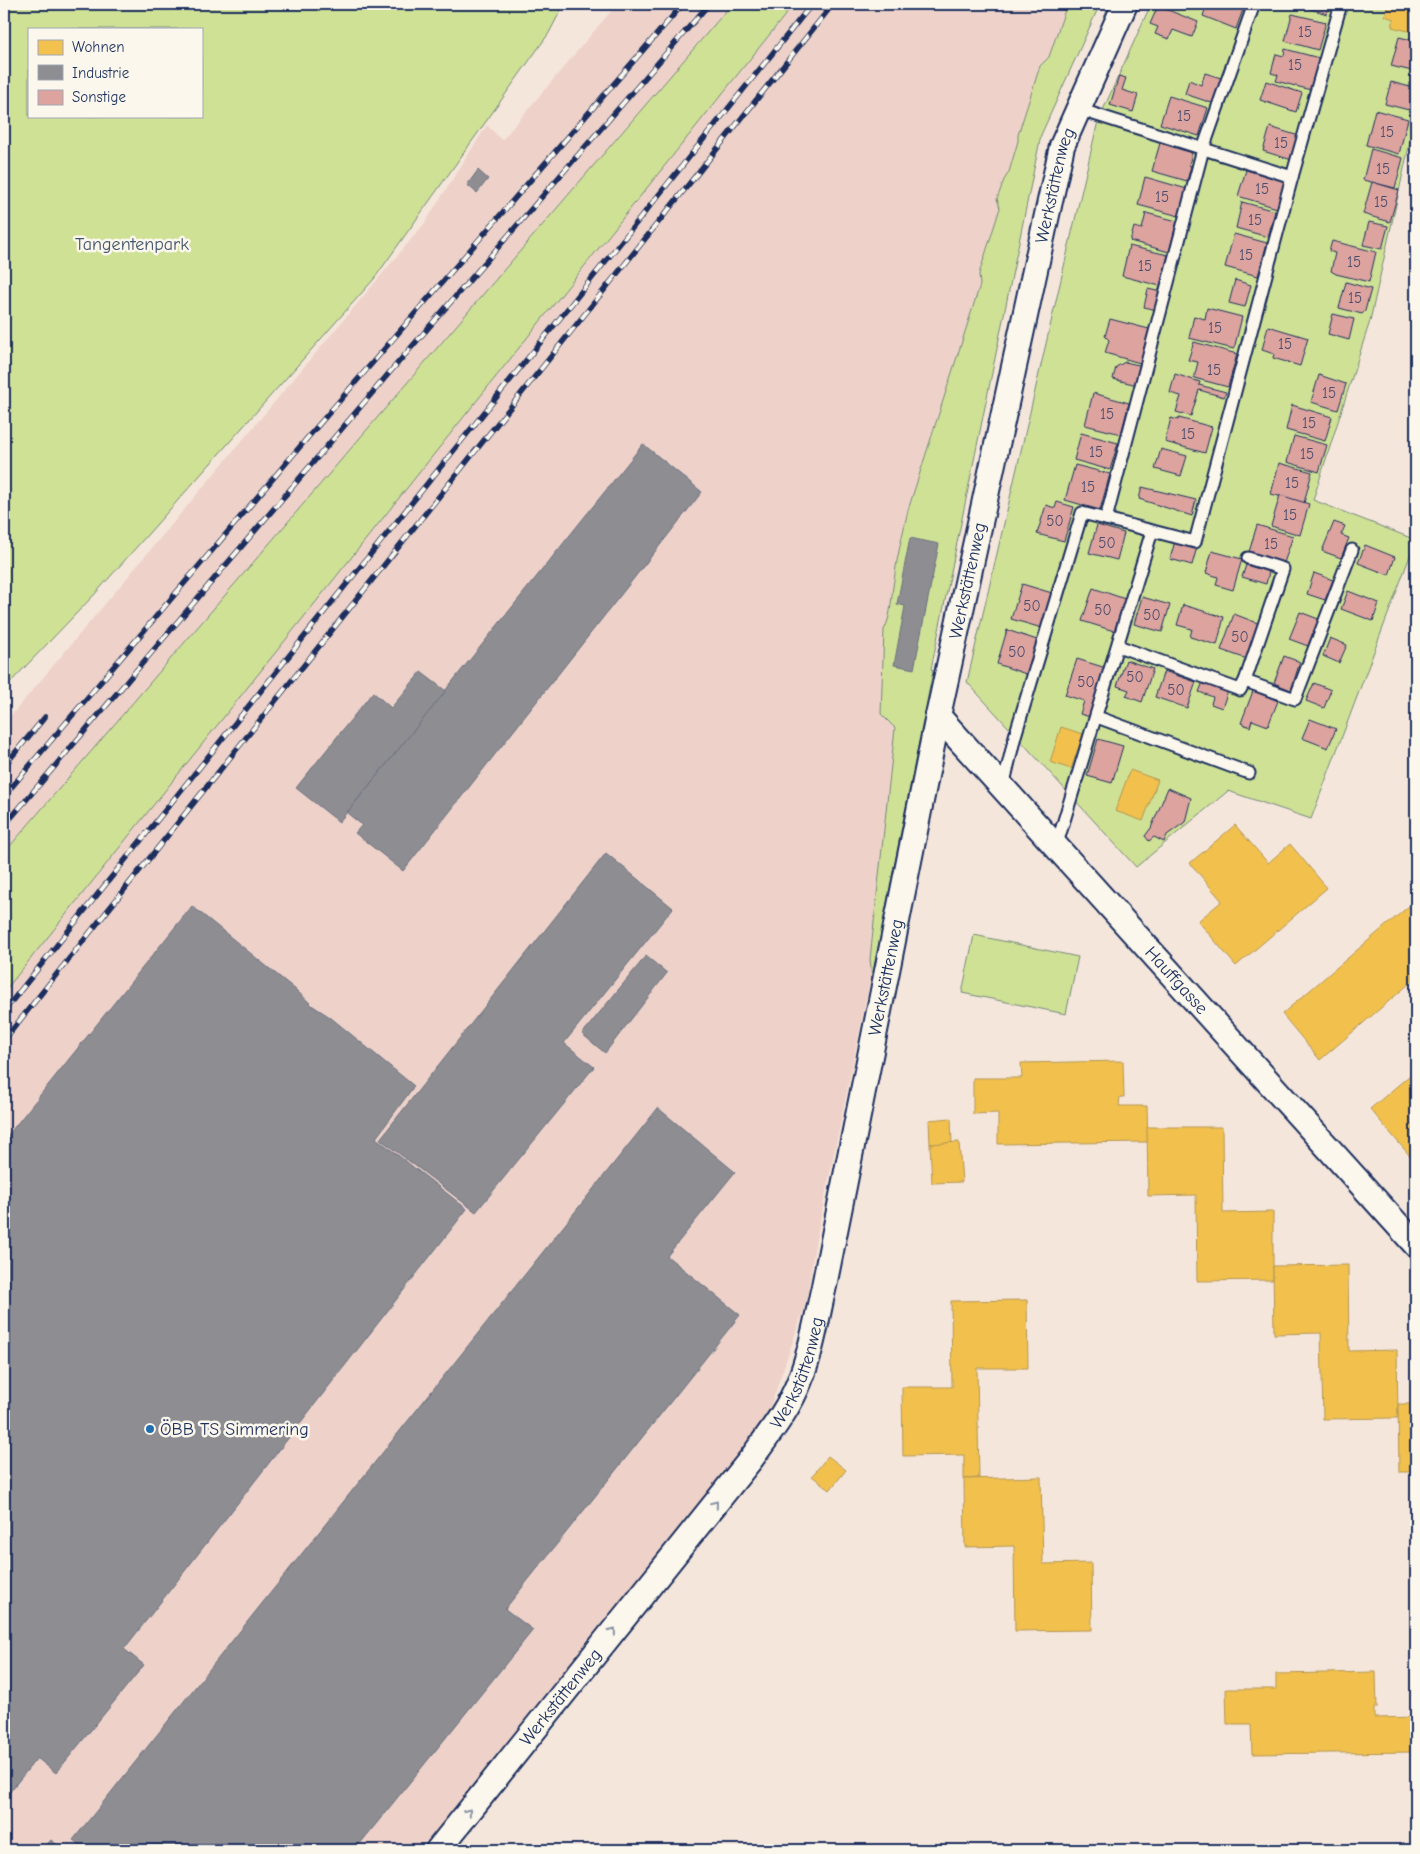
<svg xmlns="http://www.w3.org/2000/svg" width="1420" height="1854" font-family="'Comic Neue',sans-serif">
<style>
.built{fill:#eed2c9}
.green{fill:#cfe195;stroke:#75887a;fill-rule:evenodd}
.homes{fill:#f2c14e;stroke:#b29553}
.industry{fill:#8d8d92;stroke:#6b7182}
.building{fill:#dda39e;stroke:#1b2f5e}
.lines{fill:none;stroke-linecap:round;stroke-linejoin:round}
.service-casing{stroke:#1b2f5e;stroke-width:15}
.minor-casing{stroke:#1b2f5e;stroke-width:28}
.service{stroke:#fbf7ec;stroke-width:11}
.minor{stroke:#fbf7ec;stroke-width:24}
.rail-casing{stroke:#1b2f5e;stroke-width:5.5}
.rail{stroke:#fbf7ec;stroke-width:4;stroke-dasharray:11;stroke-linecap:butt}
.oneway{stroke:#8b93a5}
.poi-dot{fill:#1f6fb2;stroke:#fbf7ec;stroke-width:2}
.labels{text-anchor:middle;stroke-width:5;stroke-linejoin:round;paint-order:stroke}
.number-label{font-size:15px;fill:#4c4c6e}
.street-label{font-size:18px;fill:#1b2f5e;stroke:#fbf7ec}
.park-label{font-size:18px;fill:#3f5369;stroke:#fbf7ec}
.poi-label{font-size:18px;fill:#1b2f5e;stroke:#fbf7ec;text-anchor:start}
</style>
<rect width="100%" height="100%" fill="#f5e6dc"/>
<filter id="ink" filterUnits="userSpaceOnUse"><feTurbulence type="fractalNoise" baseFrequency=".02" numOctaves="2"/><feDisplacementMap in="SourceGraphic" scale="10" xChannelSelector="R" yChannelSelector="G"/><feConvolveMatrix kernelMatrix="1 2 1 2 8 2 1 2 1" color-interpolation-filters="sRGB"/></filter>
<g filter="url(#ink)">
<g class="built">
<polygon points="617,4 732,4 4,853 4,724 424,224 487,125 502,140"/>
<polygon points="794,4 1100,4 1041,135 931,669 933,671 914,770 815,1245 806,1303 765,1422 424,1850 4,1850 4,992"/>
</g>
<g class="green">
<path d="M4,4h560l-15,29 -175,246 -280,316 -90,94zM29,29h172v87h-172z"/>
<polygon points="732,4 794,4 4,992 4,853"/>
<path d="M1067,4h33l-59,131 -110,534 2,2 -61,307 -2,-19 25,-231 -14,-14 3,-84c8,-15 7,-34 10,-50 3,-24 9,-47 14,-70l72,-225 -1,-11 21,-66 -3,-9 7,-19 5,-8 9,-31v-6l22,-69 9,-9z"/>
<polygon points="1151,4 1416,4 1416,115 1370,321 1313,500 1416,540 1311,819 1228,791 1136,867 967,682 1098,121"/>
<polygon points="974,935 1078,957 1066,1014 962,993"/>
</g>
<g class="homes">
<polygon points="1388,4 1405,4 1416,7 1416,33 1392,27 1394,19 1385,16"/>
<polygon points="1061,727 1083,734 1071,769 1050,762"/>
<polygon points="1130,770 1158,780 1143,821 1115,811"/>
<polygon points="1235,825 1268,863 1290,844 1327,888 1236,966 1198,921 1222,901 1190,863"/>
<polygon points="1416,900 1416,978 1320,1060 1282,1014"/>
<polygon points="1123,1061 1124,1097 1120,1097 1119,1106 1147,1106 1148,1142 998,1144 998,1113 973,1114 973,1078 1022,1078 1021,1063"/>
<polygon points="1416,1070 1416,1150 1410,1156 1370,1109"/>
<polygon points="951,1118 952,1143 930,1144 929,1120"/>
<polygon points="1147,1127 1222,1127 1223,1213 1273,1212 1273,1280 1197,1281 1196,1195 1148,1196"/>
<polygon points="959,1142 962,1182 932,1183 930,1144"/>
<polygon points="1348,1265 1349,1351 1397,1350 1398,1418 1323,1419 1321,1333 1274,1334 1273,1266"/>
<polygon points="1027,1300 1028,1368 977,1368 979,1478 964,1479 964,1455 903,1456 902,1387 952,1387 951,1301"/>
<polygon points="1398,1404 1416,1404 1416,1472 1399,1472"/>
<polygon points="828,1456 846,1470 830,1490 812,1476"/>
<polygon points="1041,1477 1043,1564 1091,1563 1092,1630 1015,1631 1014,1546 965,1547 964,1479"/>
<polygon points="1376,1672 1377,1708 1374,1708 1374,1718 1416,1717 1416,1752 1252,1754 1251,1724 1227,1724 1226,1689 1276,1689 1276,1674"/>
</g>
<g class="industry">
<polygon points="478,170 488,179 477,193 467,185"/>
<polygon points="643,444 702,492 403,871 355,833 362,825 347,813"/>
<polygon points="910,538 939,544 914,669 894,665 905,606 897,604"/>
<polygon points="421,672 446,691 339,822 296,788 373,692 391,708"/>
<polygon points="606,853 673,908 564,1043 594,1067 476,1212 380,1139"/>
<polygon points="192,906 296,990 313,1006 330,1017 414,1086 376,1138 467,1209 124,1649 144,1665 56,1773 37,1758 4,1799 4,1140"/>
<polygon points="646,956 667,973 605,1053 582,1034"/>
<polygon points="658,1108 735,1172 667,1256 740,1315 505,1609 533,1630 355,1850 87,1850 73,1840"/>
<polygon points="51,1840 64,1850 42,1850"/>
</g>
<g class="building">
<polygon points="1207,4 1245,4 1236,29 1203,16"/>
<polygon points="1305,4 1330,4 1327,14 1304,7"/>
<polygon points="1158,6 1198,22 1192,37 1173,30 1169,39 1155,34 1158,27 1150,24"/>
<polygon points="1292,14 1326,22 1318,50 1285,41"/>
<polygon points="1399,37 1416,41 1416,72 1391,66"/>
<polygon points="1285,49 1319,58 1311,90 1276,81 1278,75 1271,73 1276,54 1284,56"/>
<polygon points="1205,73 1224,79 1215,104 1185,94 1189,80 1201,85"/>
<polygon points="1119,76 1126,78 1122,90 1138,95 1133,112 1110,105"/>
<polygon points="1266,81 1302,93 1296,112 1260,100"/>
<polygon points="1391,82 1414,88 1409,110 1385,104"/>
<polygon points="1169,96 1208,108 1199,136 1160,124"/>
<polygon points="1375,110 1408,119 1399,154 1366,145"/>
<polygon points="1270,127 1299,136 1292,160 1263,151"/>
<polygon points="1160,143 1192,153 1189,165 1191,166 1187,181 1152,171"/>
<polygon points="1371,149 1403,158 1395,188 1363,180"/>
<polygon points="1246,170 1285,181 1277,208 1238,196"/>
<polygon points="1145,177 1187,189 1179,216 1138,205"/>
<polygon points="1372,182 1399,190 1390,222 1363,214"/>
<polygon points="1242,202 1275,211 1268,237 1236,228"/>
<polygon points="1146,213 1177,221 1169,252 1130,241 1134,227 1142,229"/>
<polygon points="1369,222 1388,226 1382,249 1363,245"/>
<polygon points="1234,234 1267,243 1258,276 1225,267"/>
<polygon points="1332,241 1376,252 1369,282 1336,274 1331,271 1335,253 1329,251"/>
<polygon points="1129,246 1168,255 1160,286 1122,276"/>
<polygon points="1235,280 1251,285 1245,307 1229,303"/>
<polygon points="1346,282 1371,289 1365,311 1362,314 1339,308"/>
<polygon points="1148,289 1161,292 1157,310 1144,307"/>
<polygon points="1207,308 1242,317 1234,349 1189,338 1194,316 1205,319"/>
<polygon points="1333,314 1354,319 1349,340 1328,334"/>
<polygon points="1110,319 1149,329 1140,363 1105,353 1109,340 1105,336"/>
<polygon points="1268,326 1308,338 1300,366 1273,358 1274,354 1262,350"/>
<polygon points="1194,342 1237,354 1228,387 1194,378 1198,362 1188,360"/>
<polygon points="1125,362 1143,366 1137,385 1113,379 1116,367"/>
<polygon points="1175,374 1200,382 1199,385 1226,392 1224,397 1199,390 1191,416 1176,412 1181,396 1170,393"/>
<polygon points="1319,375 1346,384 1338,410 1311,402"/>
<polygon points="1093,393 1129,403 1121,434 1085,425"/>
<polygon points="1292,405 1332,417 1325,441 1286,430"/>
<polygon points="1171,418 1178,420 1179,418 1212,427 1205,453 1165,442"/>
<polygon points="1081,433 1118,443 1110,470 1074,460"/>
<polygon points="1294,436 1327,445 1319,472 1287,462"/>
<polygon points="1161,449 1187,456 1181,476 1155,469"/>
<polygon points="1279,463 1312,472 1304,503 1271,494"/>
<polygon points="1075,465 1110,474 1100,510 1065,500"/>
<polygon points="1142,487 1196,500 1192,516 1139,499"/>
<polygon points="1280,495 1309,504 1300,535 1271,526"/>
<polygon points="1057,502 1074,507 1064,541 1037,534 1046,505 1055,508"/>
<polygon points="1334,522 1345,526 1341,535 1349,538 1341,558 1322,551"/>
<polygon points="1097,525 1124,533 1117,560 1089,553"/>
<polygon points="1257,525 1293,536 1284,563 1249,552"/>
<polygon points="1175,541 1197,547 1192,565 1170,559"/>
<polygon points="1365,545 1395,557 1389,575 1358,563"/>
<polygon points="1212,551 1242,559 1233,590 1216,585 1218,577 1206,573"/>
<polygon points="1246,565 1269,572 1266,584 1242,577"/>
<polygon points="1314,573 1333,580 1325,600 1307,594"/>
<polygon points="1022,584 1052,593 1042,628 1011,619"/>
<polygon points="1093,588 1125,599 1114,631 1082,621"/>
<polygon points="1348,591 1379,603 1373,621 1341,609"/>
<polygon points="1142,597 1170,605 1162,632 1134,624"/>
<polygon points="1183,605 1224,617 1217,645 1190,637 1192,629 1177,625"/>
<polygon points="1300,612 1321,620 1317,631 1314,630 1308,646 1289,639"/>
<polygon points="1234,614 1260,624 1247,659 1221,650"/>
<polygon points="1007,630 1037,640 1026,674 997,664"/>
<polygon points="1330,638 1347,645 1339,663 1323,656"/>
<polygon points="1284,656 1300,662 1291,690 1274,683"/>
<polygon points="1077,659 1106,668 1090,717 1080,714 1084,701 1065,695"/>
<polygon points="1126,660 1153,669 1142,702 1126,696 1129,690 1117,686"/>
<polygon points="1164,671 1196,682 1187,708 1155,697"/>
<polygon points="1203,682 1228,691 1222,708 1211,704 1213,697 1199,692"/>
<polygon points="1314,683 1331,690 1324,708 1306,701"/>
<polygon points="1253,691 1278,701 1268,726 1252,720 1250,727 1241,723"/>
<polygon points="1310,719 1336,729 1328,748 1302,738"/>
<polygon points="1098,739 1123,746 1112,783 1087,776"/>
<polygon points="1168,788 1191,798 1185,822 1167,835 1164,842 1154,837 1149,841 1145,836 1151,828"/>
</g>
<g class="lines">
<g class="service-casing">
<g id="service">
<polyline points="1078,109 1292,177"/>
<polyline points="1106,519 1195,542 1292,177 1341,4"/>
<polyline points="1248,558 1283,569 1245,681 1295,699 1352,550"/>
<polyline points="1118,646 1240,690 1245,681"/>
<polyline points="1097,717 1249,773"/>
<polyline points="1003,787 1015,736 1082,513 1106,519 1203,149 1254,4"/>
<polyline points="1056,847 1152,531"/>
</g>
</g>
<g class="minor-casing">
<g id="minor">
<path id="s1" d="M938,716l478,529"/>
<path id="s2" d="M438,1850l313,-391c18,-25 38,-50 49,-79 12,-30 17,-63 24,-94l114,-570 124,-570 63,-142"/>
</g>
</g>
<use href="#service" class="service"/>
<use href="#minor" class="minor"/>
<g class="rail-casing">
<g id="rail">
<polyline points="4,766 45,717"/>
<polyline points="4,796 309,436 683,4"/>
<polyline points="4,826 390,372 709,4"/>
<polyline points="4,1011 812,4"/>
<polyline points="4,1040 833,4"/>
</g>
</g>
<use href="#rail" class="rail"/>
</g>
<defs><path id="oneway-chevron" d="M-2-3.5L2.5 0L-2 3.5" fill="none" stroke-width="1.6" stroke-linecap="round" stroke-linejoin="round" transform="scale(1.25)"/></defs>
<g class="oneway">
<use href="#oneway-chevron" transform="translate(715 1504) rotate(-51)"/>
<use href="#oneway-chevron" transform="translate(613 1631) rotate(-51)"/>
<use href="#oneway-chevron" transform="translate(468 1812) rotate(-51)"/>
</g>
</g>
<circle class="poi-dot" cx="150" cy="1429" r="5"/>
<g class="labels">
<g class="number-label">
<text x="1305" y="37">15</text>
<text x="1295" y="70">15</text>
<text x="1184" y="121">15</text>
<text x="1387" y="137">15</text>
<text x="1281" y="148">15</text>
<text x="1383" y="174">15</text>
<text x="1262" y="194">15</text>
<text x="1162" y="202">15</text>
<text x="1381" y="207">15</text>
<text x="1255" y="225">15</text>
<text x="1246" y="260">15</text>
<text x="1354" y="267">15</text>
<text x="1145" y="271">15</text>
<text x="1355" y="303">15</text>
<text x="1215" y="333">15</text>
<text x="1285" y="349">15</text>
<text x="1214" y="375">15</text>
<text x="1329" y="398">15</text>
<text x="1107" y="419">15</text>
<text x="1309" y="428">15</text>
<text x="1188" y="439">15</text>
<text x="1096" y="457">15</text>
<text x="1307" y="459">15</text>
<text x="1292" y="488">15</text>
<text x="1088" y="492">15</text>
<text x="1290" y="520">15</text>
<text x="1055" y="526">50</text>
<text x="1107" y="548">50</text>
<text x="1271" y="549">15</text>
<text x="1032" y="611">50</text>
<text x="1103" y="615">50</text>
<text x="1152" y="620">50</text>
<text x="1240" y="642">50</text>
<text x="1017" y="657">50</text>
<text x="1135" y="682">50</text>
<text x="1086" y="687">50</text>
<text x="1176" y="695">50</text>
</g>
<g class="street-label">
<text dy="6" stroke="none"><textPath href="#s2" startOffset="1816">Werkstättenweg</textPath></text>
<text dy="6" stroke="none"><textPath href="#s2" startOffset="1411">Werkstättenweg</textPath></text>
<text dy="6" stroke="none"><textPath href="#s2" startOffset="1006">Werkstättenweg</textPath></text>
<text dy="6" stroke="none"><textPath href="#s1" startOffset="356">Hauffgasse</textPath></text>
<text dy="6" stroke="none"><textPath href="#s2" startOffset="600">Werkstättenweg</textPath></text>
<text dy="6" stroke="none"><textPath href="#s2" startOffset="196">Werkstättenweg</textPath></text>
</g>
<g class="park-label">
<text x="132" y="250">Tangentenpark</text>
</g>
<g class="poi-label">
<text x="160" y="1435">ÖBB TS Simmering</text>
</g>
</g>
<rect width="1420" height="1854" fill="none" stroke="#fbf7ec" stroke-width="20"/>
<rect x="10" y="10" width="1400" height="1834" fill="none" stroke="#1b2f5e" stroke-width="2" filter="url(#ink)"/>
<rect x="28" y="28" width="175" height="90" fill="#fbf7ec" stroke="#a1a7b3"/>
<rect x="38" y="40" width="25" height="15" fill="#f2c14e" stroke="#a1a7b3"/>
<text x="72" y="52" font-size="15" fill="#1b2f5e">Wohnen</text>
<rect x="38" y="65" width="25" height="15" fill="#8d8d92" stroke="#a1a7b3"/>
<text x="72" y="78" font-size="15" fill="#1b2f5e">Industrie</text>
<rect x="38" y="90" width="25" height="15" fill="#dda39e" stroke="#a1a7b3"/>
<text x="72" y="102" font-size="15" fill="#1b2f5e">Sonstige</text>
</svg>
